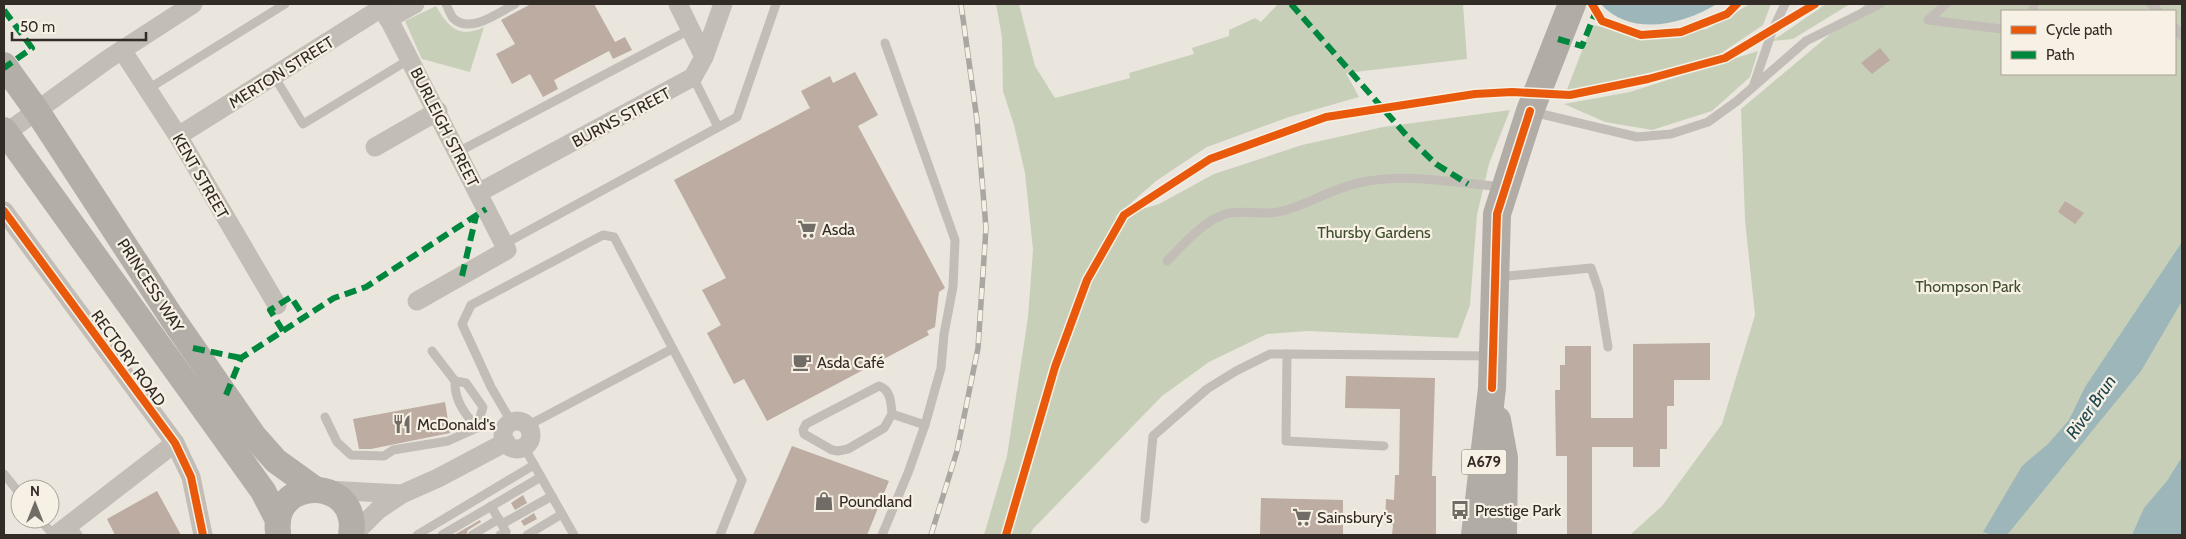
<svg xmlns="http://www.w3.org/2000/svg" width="2186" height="539" font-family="Cabin,sans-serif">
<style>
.green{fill:#c8cfb9;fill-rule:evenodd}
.water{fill:#9cb6b9}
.building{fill:#bcaca1}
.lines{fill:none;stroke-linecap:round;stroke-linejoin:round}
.lane{stroke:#c2bdb7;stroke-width:9}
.street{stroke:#c2bdb7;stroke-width:19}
.secondary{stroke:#b3aea8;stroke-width:26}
.primary{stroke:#b1aca6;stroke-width:28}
.rail-casing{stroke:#aaa6a1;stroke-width:5.5}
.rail{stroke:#f7f0e4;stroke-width:4;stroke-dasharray:11;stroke-linecap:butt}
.quiet{stroke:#00873e;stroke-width:6;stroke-dasharray:12 6;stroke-linecap:butt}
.cycleway-casing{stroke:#f7f0e4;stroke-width:11}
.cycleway{stroke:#e8590c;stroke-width:8}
.labels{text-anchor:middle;stroke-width:4.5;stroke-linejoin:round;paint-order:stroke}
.shield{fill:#f7f0e4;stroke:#6d665f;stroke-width:1}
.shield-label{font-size:15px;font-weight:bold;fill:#322b26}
.street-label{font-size:16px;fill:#322b26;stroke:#f7f0e4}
.poi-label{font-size:16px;fill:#322b26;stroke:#f7f0e4;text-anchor:start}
.park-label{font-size:16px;fill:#3e4e2c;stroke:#f7f0e4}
.water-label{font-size:18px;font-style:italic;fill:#1f4750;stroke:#f7f0e4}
</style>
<rect width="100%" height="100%" fill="#eae6de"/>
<g class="green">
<polygon points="996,4 1019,4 1035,66 1055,98 1130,78 1129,73 1194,54 1192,48 1229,36 1229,30 1255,18 1261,22 1278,4 1463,4 1467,59 1346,73 1359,97 1289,117 1207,147 1156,181 1115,217 1159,204 1214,174 1302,145 1383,127 1510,110 1489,164 1477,215 1470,305 1458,338 1308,331 1267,334 1209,362 1162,396 1033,529 1030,535 984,535 1007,456 1028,317 1033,250 1025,173 1014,125 1003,91 1002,37"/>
<polygon points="1750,4 1771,4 1763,25 1714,58 1566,92 1592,25 1650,36 1707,29"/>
<polygon points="1826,4 1850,4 1793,39 1772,41"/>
<path d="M1866,4h316v531h-552l32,-29 60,-82 33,-109 -10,-95 -4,-111zM2002,11h173v63h-173z"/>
<path d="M436,6c12,21 23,33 48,21l-14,45 -48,-13 -17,-38z"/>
<polygon points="1758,51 1750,77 1712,111 1652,130 1605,122 1564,104 1630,92"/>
</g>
<g class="water">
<path d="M1601,4h116c-33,20 -86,34 -116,0z"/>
<polygon points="2182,242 2182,301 2141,371 2007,535 1992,535 1983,532 2022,466 2048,444 2069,420 2085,387"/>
<polygon points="2182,457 2182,535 2132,535 2144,508 2167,481"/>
</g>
<g class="building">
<polygon points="531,4 594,4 615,42 625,37 632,50 613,59 609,51 554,80 558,89 543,97 530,74 512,84 496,54 515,44 501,20"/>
<polygon points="1880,48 1890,60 1872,74 1861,63"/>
<polygon points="855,72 878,115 858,126 945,288 939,292 935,327 927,331 929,335 767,421 744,379 734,384 707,333 721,325 702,290 726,278 674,180 810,108 801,91 830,76 833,83"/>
<polygon points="2065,201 2084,213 2075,224 2058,212"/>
<polygon points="1710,343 1710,380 1674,380 1674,406 1667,406 1667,449 1660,449 1660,467 1633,467 1633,447 1592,447 1592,535 1567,535 1567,456 1556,456 1555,390 1560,390 1560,365 1565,365 1565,346 1591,346 1591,418 1633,418 1633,344"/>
<polygon points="1346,376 1435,378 1432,476 1436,476 1436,535 1392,535 1393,525 1385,525 1386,499 1394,500 1395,475 1399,475 1400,409 1345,408"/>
<polygon points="445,402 450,433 371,449 359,449 353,419"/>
<polygon points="792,446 889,481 867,535 753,535"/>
<polygon points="157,491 181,535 115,535 107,519"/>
<polygon points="523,495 527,503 515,510 511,503"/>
<polygon points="1261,498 1343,500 1343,535 1260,535"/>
<polygon points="534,513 537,519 524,526 521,521"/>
<polygon points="480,520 481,522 468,530 466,535 454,535"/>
</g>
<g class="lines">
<g class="lane">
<path d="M446,4c2,4 4,10 7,14 17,17 46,-6 62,-14"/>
<polyline points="1946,4 1928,20 2002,29"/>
<polyline points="2151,4 2158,11"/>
<polyline points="2033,11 2034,4"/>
<polyline points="2175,28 2182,36"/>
<polyline points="274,76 303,124 410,59"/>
<polyline points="693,77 718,127"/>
<polyline points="1753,87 1773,29 1785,4"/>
<polyline points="148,89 285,4"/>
<polyline points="1533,112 1637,137 1671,134 1708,122 1737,101 1806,41 1880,4"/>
<polyline points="458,152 691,29"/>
<polyline points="504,244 737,117 776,4"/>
<path d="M1167,261c17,-17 38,-43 63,-48 18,-3 34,3 53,-2 26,-7 49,-22 75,-28 48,-11 97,0 145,4"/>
<polyline points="1497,277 1591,268 1599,291 1608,347"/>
<path d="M455,381c-1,19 10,33 22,47"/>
<path d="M892,414l-8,14 -36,21 -10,2 -6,-1 -28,-16 -1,-4 3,-6 73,-38c12,4 12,17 13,28l33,11"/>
<polyline points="325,417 337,442 351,455 384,456 393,450 448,441 477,428 483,407 466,383 455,381 432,351"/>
<polyline points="512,423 491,387 462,324 471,305 603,235 614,237 742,480 720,535"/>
<polyline points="527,426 672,349"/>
<polyline points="1384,446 1286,441 1287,354 1491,356"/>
<polyline points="524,447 574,535"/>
<polyline points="4,474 20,494"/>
<polyline points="491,506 506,532 500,535"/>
<polyline points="40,519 53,535"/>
<polyline points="1145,519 1153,436 1207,389 1236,371 1270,354 1287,354"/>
<polyline points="70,524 78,535"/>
<polyline points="502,524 552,496"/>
<polyline points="417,535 534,465"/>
<polyline points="442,535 541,477"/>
<polyline points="472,535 499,519"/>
<polyline points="527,535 562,514"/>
<polyline points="882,535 908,473 925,425 941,368 944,334 953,287 955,240 885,43"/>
</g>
<g class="street">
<polyline points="381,4 507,250 417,301"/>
<polyline points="678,4 704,57"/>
<polyline points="388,19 415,4"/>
<polyline points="122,50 178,136 277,305"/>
<polyline points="6,133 108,59 193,4"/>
<polyline points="178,136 383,7"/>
<polyline points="375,147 438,111"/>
<polyline points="478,193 693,77 704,57 723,4"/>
<polyline points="4,211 175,443 191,477 203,535"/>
<circle cx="517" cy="435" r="14"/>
<polyline points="326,490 402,494"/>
<polyline points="56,535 175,443"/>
<polyline points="353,535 378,510 402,494 438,478 506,442"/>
</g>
<g class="secondary">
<polyline points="4,65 37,111 172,318 253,435 276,461 315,489"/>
<polyline points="4,130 263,491 278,520"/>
<path d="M278,532c-7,-57 83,-56 73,3"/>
</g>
<g class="primary">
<polyline points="1497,420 1504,458 1503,535"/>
<polyline points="1475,535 1492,388 1497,214 1530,111 1572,4"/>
</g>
<g class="rail-casing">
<polyline id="rail" points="931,535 957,451 978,348 986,228 977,120 961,4"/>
</g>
<use href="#rail" class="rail"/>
<g class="quiet">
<polyline points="1291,4 1407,136 1436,164 1468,184"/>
<polyline points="4,10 32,48 4,68"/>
<polyline points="1558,39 1582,46 1596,11"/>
<polyline points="462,276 476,216"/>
<polyline points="283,331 270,310 291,297 304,317"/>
<polyline points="193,348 241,358"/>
<polyline points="226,395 241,358 334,298 366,287 486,209"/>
</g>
<g class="cycleway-casing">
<g id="cycleway">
<polyline points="1592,4 1602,21 1641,35 1681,32 1727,14 1737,4"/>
<polyline points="4,211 175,443 191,477 203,535"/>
<polyline points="1492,388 1497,214 1530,111"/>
<polyline points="1006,535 1055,367 1087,280 1124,215 1210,159 1326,117 1475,94 1512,92 1570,95 1648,79 1725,58 1815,4"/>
</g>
</g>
<use href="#cycleway" class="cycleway"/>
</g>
<defs>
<g id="supermarket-bare" transform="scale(1.5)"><path d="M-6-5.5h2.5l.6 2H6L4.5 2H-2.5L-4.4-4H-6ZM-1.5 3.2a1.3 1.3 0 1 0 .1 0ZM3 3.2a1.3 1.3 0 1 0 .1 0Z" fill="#726c66" stroke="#f7f0e4" stroke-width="2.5" paint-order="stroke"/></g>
<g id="cafe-bare" transform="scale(1.5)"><path d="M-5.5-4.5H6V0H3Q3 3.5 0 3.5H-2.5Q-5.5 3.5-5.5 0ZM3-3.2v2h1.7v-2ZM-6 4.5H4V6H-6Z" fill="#726c66" stroke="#f7f0e4" stroke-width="2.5" paint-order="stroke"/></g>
<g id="restaurant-bare" transform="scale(1.5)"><path d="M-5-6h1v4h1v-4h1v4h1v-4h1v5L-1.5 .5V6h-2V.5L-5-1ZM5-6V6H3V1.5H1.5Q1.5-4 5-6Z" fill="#726c66" stroke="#f7f0e4" stroke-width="2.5" paint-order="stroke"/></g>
<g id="shop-bare" transform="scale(1.5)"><path d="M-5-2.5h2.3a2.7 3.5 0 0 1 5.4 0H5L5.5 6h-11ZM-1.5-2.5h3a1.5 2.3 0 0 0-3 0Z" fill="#726c66" stroke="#f7f0e4" stroke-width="2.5" paint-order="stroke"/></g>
<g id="bus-bare" transform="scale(1.5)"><path d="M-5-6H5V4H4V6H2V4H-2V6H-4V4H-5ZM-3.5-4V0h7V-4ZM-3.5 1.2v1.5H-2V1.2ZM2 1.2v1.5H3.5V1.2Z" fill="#726c66" stroke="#f7f0e4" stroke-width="2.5" paint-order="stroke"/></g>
</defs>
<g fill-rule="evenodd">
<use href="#supermarket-bare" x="807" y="229"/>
<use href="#cafe-bare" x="802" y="362"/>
<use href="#restaurant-bare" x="402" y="424"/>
<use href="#shop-bare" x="824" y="501"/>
<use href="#bus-bare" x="1460" y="510"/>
<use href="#supermarket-bare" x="1302" y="517"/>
</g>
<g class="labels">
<rect class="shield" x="1461.5" y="449.5" width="45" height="25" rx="4"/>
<g class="shield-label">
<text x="1484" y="467">A679</text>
</g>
<g class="street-label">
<text transform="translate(281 72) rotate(-32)" y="6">MERTON STREET</text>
<text transform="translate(621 117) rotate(-28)" y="6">BURNS STREET</text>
<text transform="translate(445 127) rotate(63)" y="6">BURLEIGH STREET</text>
<text transform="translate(201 176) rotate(60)" y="6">KENT STREET</text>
<text transform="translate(151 285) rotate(57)" y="6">PRINCESS WAY</text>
<text transform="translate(129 358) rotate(54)" y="6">RECTORY ROAD</text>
</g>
<g class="poi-label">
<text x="822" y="235">Asda</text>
<text x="817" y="368">Asda Café</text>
<text x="417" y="430">McDonald's</text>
<text x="839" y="507">Poundland</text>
<text x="1475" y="516">Prestige Park</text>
<text x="1317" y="523">Sainsbury's</text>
</g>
<g class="park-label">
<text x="1374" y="238">Thursby Gardens</text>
<text x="1968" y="292">Thompson Park</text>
</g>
<g class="water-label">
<text transform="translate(2091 407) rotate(-55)" y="6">River Brun</text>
</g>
</g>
<rect width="2186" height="539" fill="none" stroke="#322b26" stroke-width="10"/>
<rect x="2001" y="10" width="175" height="65" fill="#f7f0e4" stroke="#a8a198"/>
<rect x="2011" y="26" width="25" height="8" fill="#e8590c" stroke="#a8a198"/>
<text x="2046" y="35" font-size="15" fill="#322b26">Cycle path</text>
<rect x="2011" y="51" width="25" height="8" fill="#00873e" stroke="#a8a198"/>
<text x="2046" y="60" font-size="15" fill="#322b26">Path</text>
<g transform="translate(35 504)"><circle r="24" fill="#f7f0e4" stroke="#a8a198"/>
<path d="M0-4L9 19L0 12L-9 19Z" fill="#726c66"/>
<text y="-8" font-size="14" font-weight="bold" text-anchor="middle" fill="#322b26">N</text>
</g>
<path d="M12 32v8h134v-8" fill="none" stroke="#322b26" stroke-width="2.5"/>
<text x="20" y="32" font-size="15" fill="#322b26" stroke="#f7f0e4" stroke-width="4" paint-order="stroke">50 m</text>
</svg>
